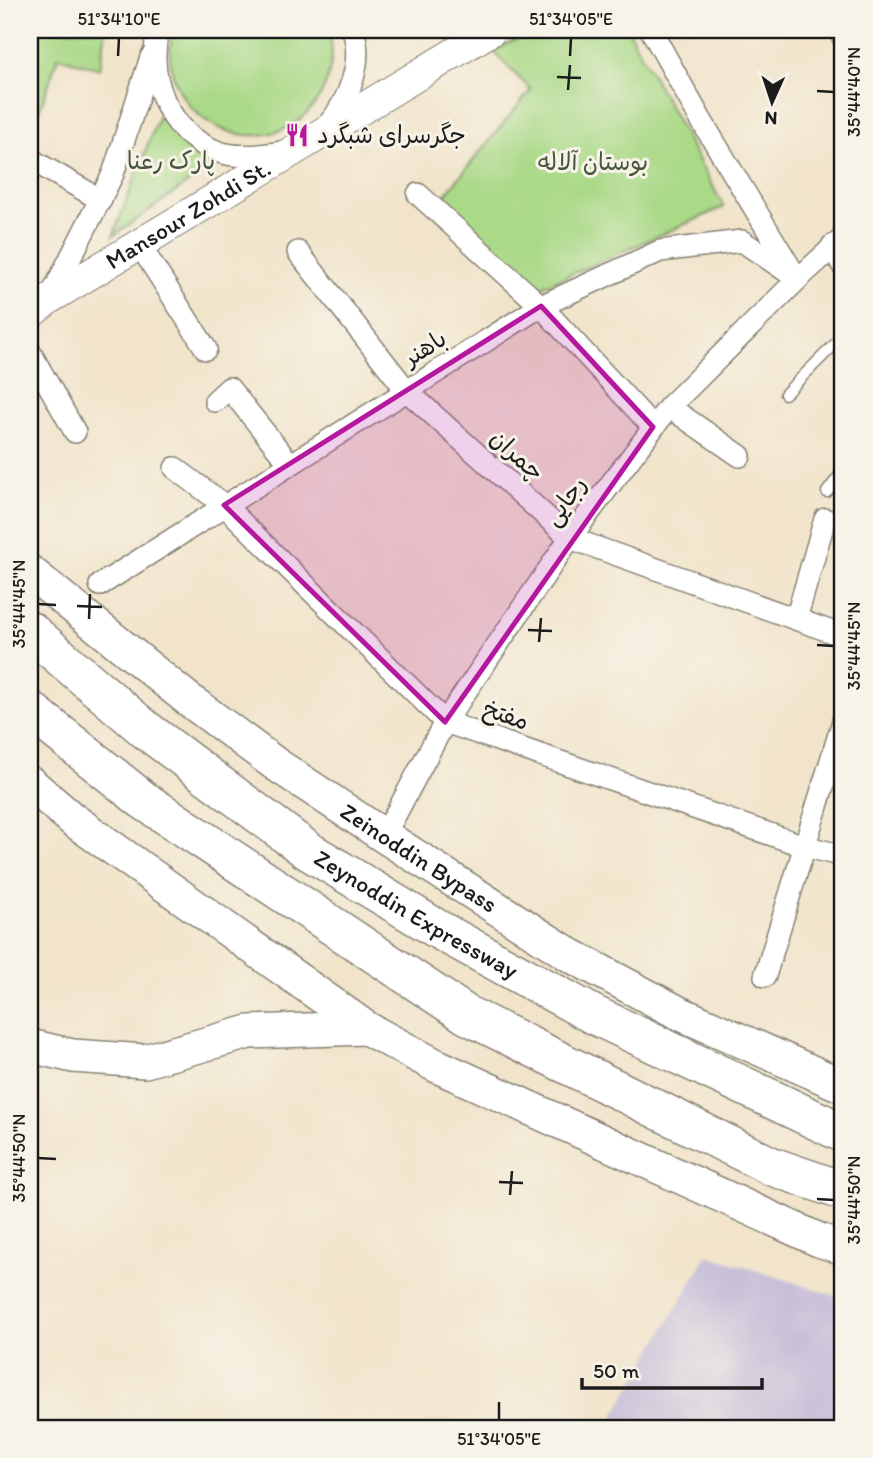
<svg xmlns="http://www.w3.org/2000/svg" width="873" height="1458" font-family="Itim,'Playpen Sans Arabic',sans-serif">
<style>
.industrial{fill:#c8bfd8}
.green{fill:#aad987;stroke:#637a52;stroke-width:2}
.lines{fill:none;stroke-linecap:round;stroke-linejoin:round}
.lane-casing{stroke:#868073;stroke-width:13}
.street-casing{stroke:#868073;stroke-width:24}
.secondary-casing{stroke:#868073;stroke-width:32}
.primary-casing{stroke:#868073;stroke-width:36}
.highway-casing{stroke:#868073;stroke-width:41}
.lane{stroke:#fff;stroke-width:10}
.street{stroke:#fff;stroke-width:21}
.secondary{stroke:#fff;stroke-width:30}
.primary{stroke:#fff;stroke-width:33}
.highway{stroke:#fff;stroke-width:38}
.marked{fill:#b5179e;fill-opacity:0.2;stroke:#b5179e;stroke-width:5;stroke-linejoin:round}
.ticks{fill:none;stroke:#1c1c1c;stroke-width:2.5}
.labels{text-anchor:middle;stroke-width:6;stroke-linejoin:round;paint-order:stroke}
.poi-label{font-size:24px;fill:#1c1c1c;stroke:#f7f3e8;text-anchor:start}
.park-label{font-size:24px;fill:#47553c;stroke:#f7f3e8}
.street-label{font-size:24px;fill:#1c1c1c;stroke:#f7f3e8}
.neatline{fill:none;stroke:#1c1c1c;stroke-width:2.5}
.ticks-label{font-size:18px;text-anchor:middle;fill:#1c1c1c}
</style>
<rect width="100%" height="100%" fill="#f7f3e8"/>
<filter id="ink" filterUnits="userSpaceOnUse"><feTurbulence type="fractalNoise" baseFrequency=".0143" numOctaves="2"/><feDisplacementMap in="SourceGraphic" scale="14" xChannelSelector="R" yChannelSelector="G"/><feConvolveMatrix kernelMatrix="1 2 1 2 8 2 1 2 1" color-interpolation-filters="sRGB"/></filter>
<filter id="wash" filterUnits="userSpaceOnUse"><feTurbulence type="fractalNoise" baseFrequency=".00686" numOctaves="4" result="noise"/><feDisplacementMap in="SourceGraphic" scale="28" xChannelSelector="R" yChannelSelector="G"/><feGaussianBlur stdDeviation="1.57" result="paint"/><feColorMatrix in="noise" values="0 0 0 0 0 0 0 0 0 0 0 0 0 0 0 0 0 1.4 0 .05"/><feComposite in="paint" operator="in"/></filter>
<g filter="url(#wash)">
<rect width="100%" height="100%" fill="#f1e4ca"/>
<polygon class="industrial" points="707,1255 843,1298 843,1428 607,1428"/>
<g class="green">
<polygon points="30,30 106,30 100,69 58,57 30,138"/>
<path d="M173,30h156c13,53 -24,110 -83,105 -52,-5 -87,-55 -73,-105z"/>
<polygon points="535,30 628,30 724,207 535,290 439,202 531,90 493,51"/>
<polygon points="159,115 219,161 113,236"/>
</g>
</g>
<g filter="url(#ink)">
<g class="lines">
<g class="lane-casing">
<g id="lane">
<polyline points="785,394 843,336"/>
<polyline points="827,492 843,471"/>
</g>
</g>
<g class="street-casing">
<g id="street">
<path d="M158,30c-11,48 9,101 58,121 21,8 50,4 70,0"/>
<polyline points="651,30 701,120 793,272"/>
<polyline points="839,30 843,37"/>
<path d="M328,125c21,-25 36,-63 25,-95"/>
<polyline points="30,159 101,200"/>
<polyline points="418,194 541,306 653,427"/>
<polyline points="139,244 206,349"/>
<polyline points="832,246 843,266"/>
<polyline points="298,252 407,391 570,538 843,636"/>
<polyline points="50,298 113,174 151,57"/>
<polyline points="30,352 75,432"/>
<polyline points="215,401 229,388 290,464"/>
<polyline points="669,407 740,456"/>
<polyline points="175,468 224,505 445,722 804,846 843,856"/>
<polyline points="100,585 541,306 660,251 742,241 798,279"/>
<polyline points="796,619 825,519"/>
<polyline points="384,836 445,722 570,538 669,407 798,279 843,238"/>
<polyline points="765,976 843,721"/>
</g>
</g>
<g class="secondary-casing">
<g id="secondary">
<path id="s1" d="M30,314l19,-15 443,-269"/>
</g>
</g>
<g class="primary-casing">
<g id="primary">
<path id="s2" d="M30,572l159,128 85,63 110,73 186,119 107,57 166,74"/>
<polyline points="30,783 72,819 366,1028 435,1065 819,1240 843,1248"/>
<polyline points="30,1046 73,1056 145,1061 249,1032 366,1028"/>
</g>
</g>
<g class="highway-casing">
<g id="highway">
<path id="s3" d="M30,631l116,99 161,120 132,80 153,84 251,119"/>
<polyline points="30,710 143,800 467,1015 771,1166 843,1191"/>
</g>
</g>
<use href="#lane" class="lane"/>
<use href="#street" class="street"/>
<use href="#secondary" class="secondary"/>
<use href="#primary" class="primary"/>
<use href="#highway" class="highway"/>
</g>
</g>
<path class="marked" d="M541,306l112,121 -208,295 -221,-217z"/>
<path class="ticks" d="M118,56l1,-18M570,56l1,-18M557,77l24,1M568,90l2,-25M817,91l17,1M38,604l18,1M77,606l25,1M89,619l1,-25M528,630l24,1M539,642l2,-24M817,645l17,1M38,1158l18,1M499,1182l24,1M510,1195l2,-24M817,1199l17,1M499,1420v-18"/>
<defs>
<g id="restaurant-bare" transform="scale(1.89)"><path d="M-5-6h1v4h1v-4h1v4h1v-4h1v5L-1.5 .5V6h-2V.5L-5-1ZM5-6V6H3V1.5H1.5Q1.5-4 5-6Z" fill="#b5179e" stroke="#f7f3e8" stroke-width="2.5" paint-order="stroke"/></g>
</defs>
<g fill-rule="evenodd">
<use href="#restaurant-bare" x="297" y="135"/>
</g>
<g class="labels">
<g class="poi-label">
<text x="317" y="143">جگرسرای شبگرد</text>
</g>
<g class="park-label">
<text x="171" y="169">پارک رعنا</text>
<text x="593" y="170">بوستان آلاله</text>
</g>
<g class="street-label">
<text dy="8" stroke="none"><textPath href="#s1" startOffset="187">Mansour Zohdi St.</textPath></text>
<text transform="translate(425 348) rotate(-32)" y="8">باهنر</text>
<text transform="translate(517 455) rotate(42)" y="8">چمران</text>
<text transform="translate(565 501) rotate(-54)" y="8">رجایی</text>
<text transform="translate(506 715) rotate(19)" y="8">مفتخ</text>
<text dy="8" stroke="none"><textPath href="#s2" startOffset="483">Zeinoddin Bypass</textPath></text>
<text dy="8" stroke="none"><textPath href="#s3" startOffset="480">Zeynoddin Expressway</textPath></text>
</g>
</g>
<rect width="873" height="1458" fill="none" stroke="#f7f3e8" stroke-width="77"/>
<g transform="translate(772 102) rotate(183)" stroke="#f7f3e8" stroke-width="5" paint-order="stroke">
<path d="M0-5L12 26L0 18L-12 26Z" fill="#1c1c1c"/>
<text y="-10" font-size="19" font-weight="bold" text-anchor="middle" fill="#1c1c1c">N</text>
</g>
<path d="M582 1378v10h180v-10" fill="none" stroke="#1c1c1c" stroke-width="3.5"/>
<text x="593" y="1378" font-size="21" fill="#1c1c1c" stroke="#f7f3e8" stroke-width="5" paint-order="stroke">50 m</text>
<rect x="38" y="38" width="796" height="1382" class="neatline"/>
<g class="ticks-label">
<text x="119" y="25">51°34'10"E</text>
<text x="571" y="25">51°34'05"E</text>
<text transform="translate(854 92) rotate(-90)" y="6">35°44'40"N</text>
<text transform="translate(19 604) rotate(-90)" y="6">35°44'45"N</text>
<text transform="translate(854 646) rotate(-90)" y="6">35°44'45"N</text>
<text transform="translate(19 1158) rotate(-90)" y="6">35°44'50"N</text>
<text transform="translate(854 1200) rotate(-90)" y="6">35°44'50"N</text>
<text x="499" y="1445">51°34'05"E</text>
</g>
</svg>
